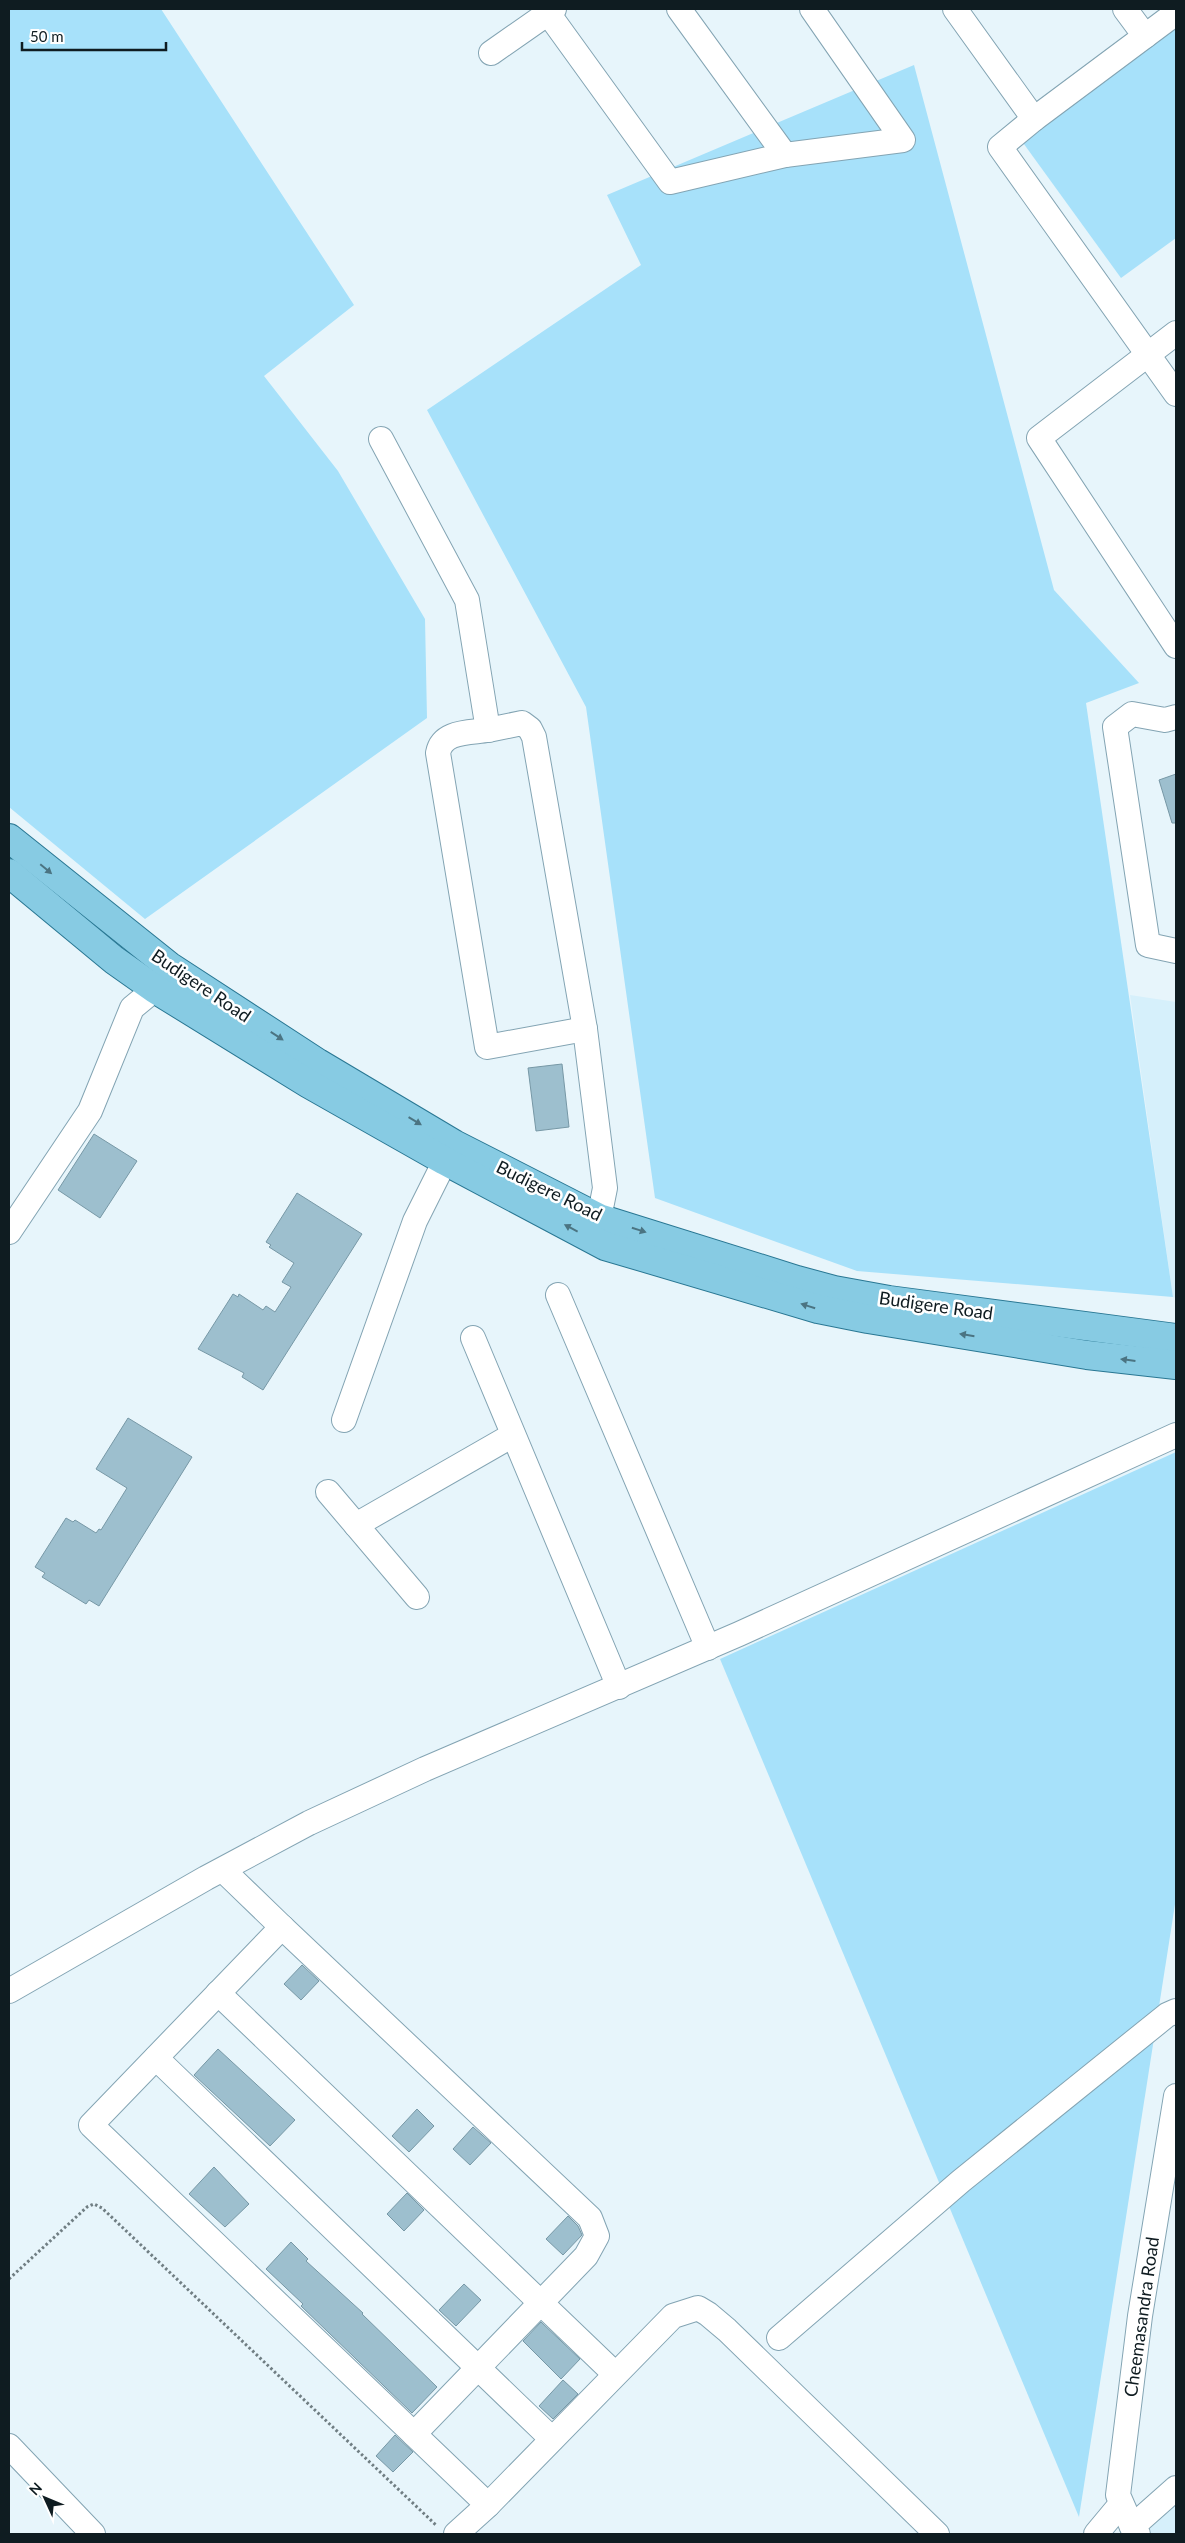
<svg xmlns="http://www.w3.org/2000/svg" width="1185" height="2543" font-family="Lato,sans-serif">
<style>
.built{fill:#d6f0fb}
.green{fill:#a7e1fa}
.building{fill:#9dbfce;stroke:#7798a6}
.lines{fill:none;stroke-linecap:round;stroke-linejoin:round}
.minor-casing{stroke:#83a4b3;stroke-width:26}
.major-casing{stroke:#297793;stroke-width:30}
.path{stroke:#707e83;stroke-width:3;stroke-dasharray:2.5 2.5;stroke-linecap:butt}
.minor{stroke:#fff;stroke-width:24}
.major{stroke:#87cbe3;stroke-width:28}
.oneway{fill:#4b7482}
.labels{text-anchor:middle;stroke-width:5;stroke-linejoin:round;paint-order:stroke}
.street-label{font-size:18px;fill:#0f1c21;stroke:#fff}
</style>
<rect width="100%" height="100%" fill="#e7f5fb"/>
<g class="built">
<polygon points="1130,995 1176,1002 1176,1298 1173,1297"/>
<polygon points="1176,2480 1176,2534 1150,2534 1134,2517"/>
</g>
<g class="green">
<polygon points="9,9 161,9 354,305 264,376 338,471 425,619 427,718 145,919 9,807"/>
<polygon points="1176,28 1176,238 1121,278 1021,140"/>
<polygon points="914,65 1054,590 1139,683 1086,703 1173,1297 857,1271 655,1198 586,707 427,410 641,265 607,195"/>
<polygon points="1176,1452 1176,1898 1079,2517 720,1659"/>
</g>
<g class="building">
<polygon points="1176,774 1176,823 1172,823 1159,780"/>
<polygon points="562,1064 569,1127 536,1131 528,1068"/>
<polygon points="94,1134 137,1161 100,1218 58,1190"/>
<polygon points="297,1193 362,1234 263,1390 242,1377 244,1373 198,1349 233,1294 238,1297 239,1294 263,1310 266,1306 275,1312 291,1287 282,1282 294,1263 269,1247 271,1245 266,1242"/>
<polygon points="128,1418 192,1457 99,1606 89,1600 86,1604 42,1577 45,1573 35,1567 66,1518 73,1522 75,1520 96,1533 99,1529 101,1530 127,1488 96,1469"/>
<polygon points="302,1965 319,1981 301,2000 284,1984"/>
<polygon points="218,2049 295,2120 270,2146 194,2075"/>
<polygon points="417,2109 434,2126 409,2152 392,2136"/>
<polygon points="473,2127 491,2143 470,2165 453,2149"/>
<polygon points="214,2167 249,2204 225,2227 189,2194"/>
<polygon points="407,2193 424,2210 404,2231 387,2214"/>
<polygon points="568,2216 578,2226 582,2235 563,2255 546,2239"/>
<polygon points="291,2242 308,2259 306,2261 363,2313 362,2314 437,2387 412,2413 301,2306 303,2304 266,2269"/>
<polygon points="464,2284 481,2300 456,2326 439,2310"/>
<polygon points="541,2322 580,2359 561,2379 523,2341"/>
<polygon points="563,2380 578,2394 553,2419 539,2406"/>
<polygon points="395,2435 413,2452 393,2472 376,2456"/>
</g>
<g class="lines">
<g class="minor-casing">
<g id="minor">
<polyline points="545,9 670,182 785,155 903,140 812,9"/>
<polyline points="679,9 785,155"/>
<polyline points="955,9 1034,119 1000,147 1176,394"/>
<polyline points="1125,9 1145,36"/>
<polyline points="491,53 554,9"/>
<polyline points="1034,119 1176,13"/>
<polyline points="1176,333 1039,438 1176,646"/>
<polyline points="381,439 467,600 488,730 522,723 530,729 534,737 585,1029 605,1188 599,1218"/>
<polyline points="1176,717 1165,720 1132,714 1115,727 1148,945 1176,951"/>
<path d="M488,730c-20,3 -46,1 -50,23l49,294 98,-18"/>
<polyline points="9,1232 90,1111 132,1008 155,989"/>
<polyline points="558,1295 708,1648"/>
<polyline points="473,1338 619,1687"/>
<polyline points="344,1420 415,1221 445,1161"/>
<polyline points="328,1492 417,1597"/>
<polyline points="356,1525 513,1435"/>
<polyline points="223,1870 282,1927 91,2125 488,2505"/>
<polyline points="282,1927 590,2218 597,2236 586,2256 414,2434"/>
<polyline points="9,1991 206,1878 309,1823 425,1769 739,1634 1176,1435"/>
<polyline points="218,1993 615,2374"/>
<polyline points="156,2058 552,2439"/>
<polyline points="779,2338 961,2181 1167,2015 1176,2011"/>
<polyline points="9,2446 93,2534"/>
<polyline points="1132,2527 1176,2488"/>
<polyline points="456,2534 488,2505 673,2316 698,2308 708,2314 727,2330 937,2534"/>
<polyline points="1096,2534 1121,2504"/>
<polyline points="1138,2534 1132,2527 1118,2495 1140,2316 1176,2096"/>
</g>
</g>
<g class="major-casing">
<g id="major">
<polyline points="9,838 169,966 318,1063 454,1144 599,1218 797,1280 834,1290 889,1300 1176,1338"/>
<polyline points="9,873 114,960 155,989 309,1084 445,1161 605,1246 818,1309 868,1319 1087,1355 1176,1365"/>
</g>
</g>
<polyline class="path" points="9,2279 87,2207 94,2204 102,2208 437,2526"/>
<use href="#minor" class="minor"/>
<use href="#major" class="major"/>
</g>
<defs><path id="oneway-solid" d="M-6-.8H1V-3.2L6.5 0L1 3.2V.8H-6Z" transform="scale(1.25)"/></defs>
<g class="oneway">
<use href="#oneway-solid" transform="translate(46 869) rotate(40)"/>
<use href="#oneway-solid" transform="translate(277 1036) rotate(33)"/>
<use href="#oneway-solid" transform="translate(415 1121) rotate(31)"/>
<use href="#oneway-solid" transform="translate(571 1228) rotate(-152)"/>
<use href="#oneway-solid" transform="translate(639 1230) rotate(18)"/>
<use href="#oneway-solid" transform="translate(808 1306) rotate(-163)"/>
<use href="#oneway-solid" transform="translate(967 1335) rotate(-171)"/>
<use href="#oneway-solid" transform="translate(1128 1360) rotate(-173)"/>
</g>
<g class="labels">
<g class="street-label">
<text transform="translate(201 986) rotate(34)" y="6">Budigere Road</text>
<text transform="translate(549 1191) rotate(26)" y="6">Budigere Road</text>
<text transform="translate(936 1306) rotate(8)" y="6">Budigere Road</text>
<text transform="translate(1142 2317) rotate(-82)" y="6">Cheemasandra Road</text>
</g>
</g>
<rect width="1185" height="2543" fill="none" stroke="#0f1c21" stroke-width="20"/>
<g transform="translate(45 2498) rotate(314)" stroke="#ffffff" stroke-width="4" paint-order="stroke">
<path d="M0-4L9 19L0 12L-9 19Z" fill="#0f1c21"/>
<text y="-8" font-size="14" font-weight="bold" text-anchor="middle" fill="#0f1c21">N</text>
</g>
<path d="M22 42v8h144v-8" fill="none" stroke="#0f1c21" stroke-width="2.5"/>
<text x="30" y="42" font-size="15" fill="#0f1c21" stroke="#ffffff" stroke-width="4" paint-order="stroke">50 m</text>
</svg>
